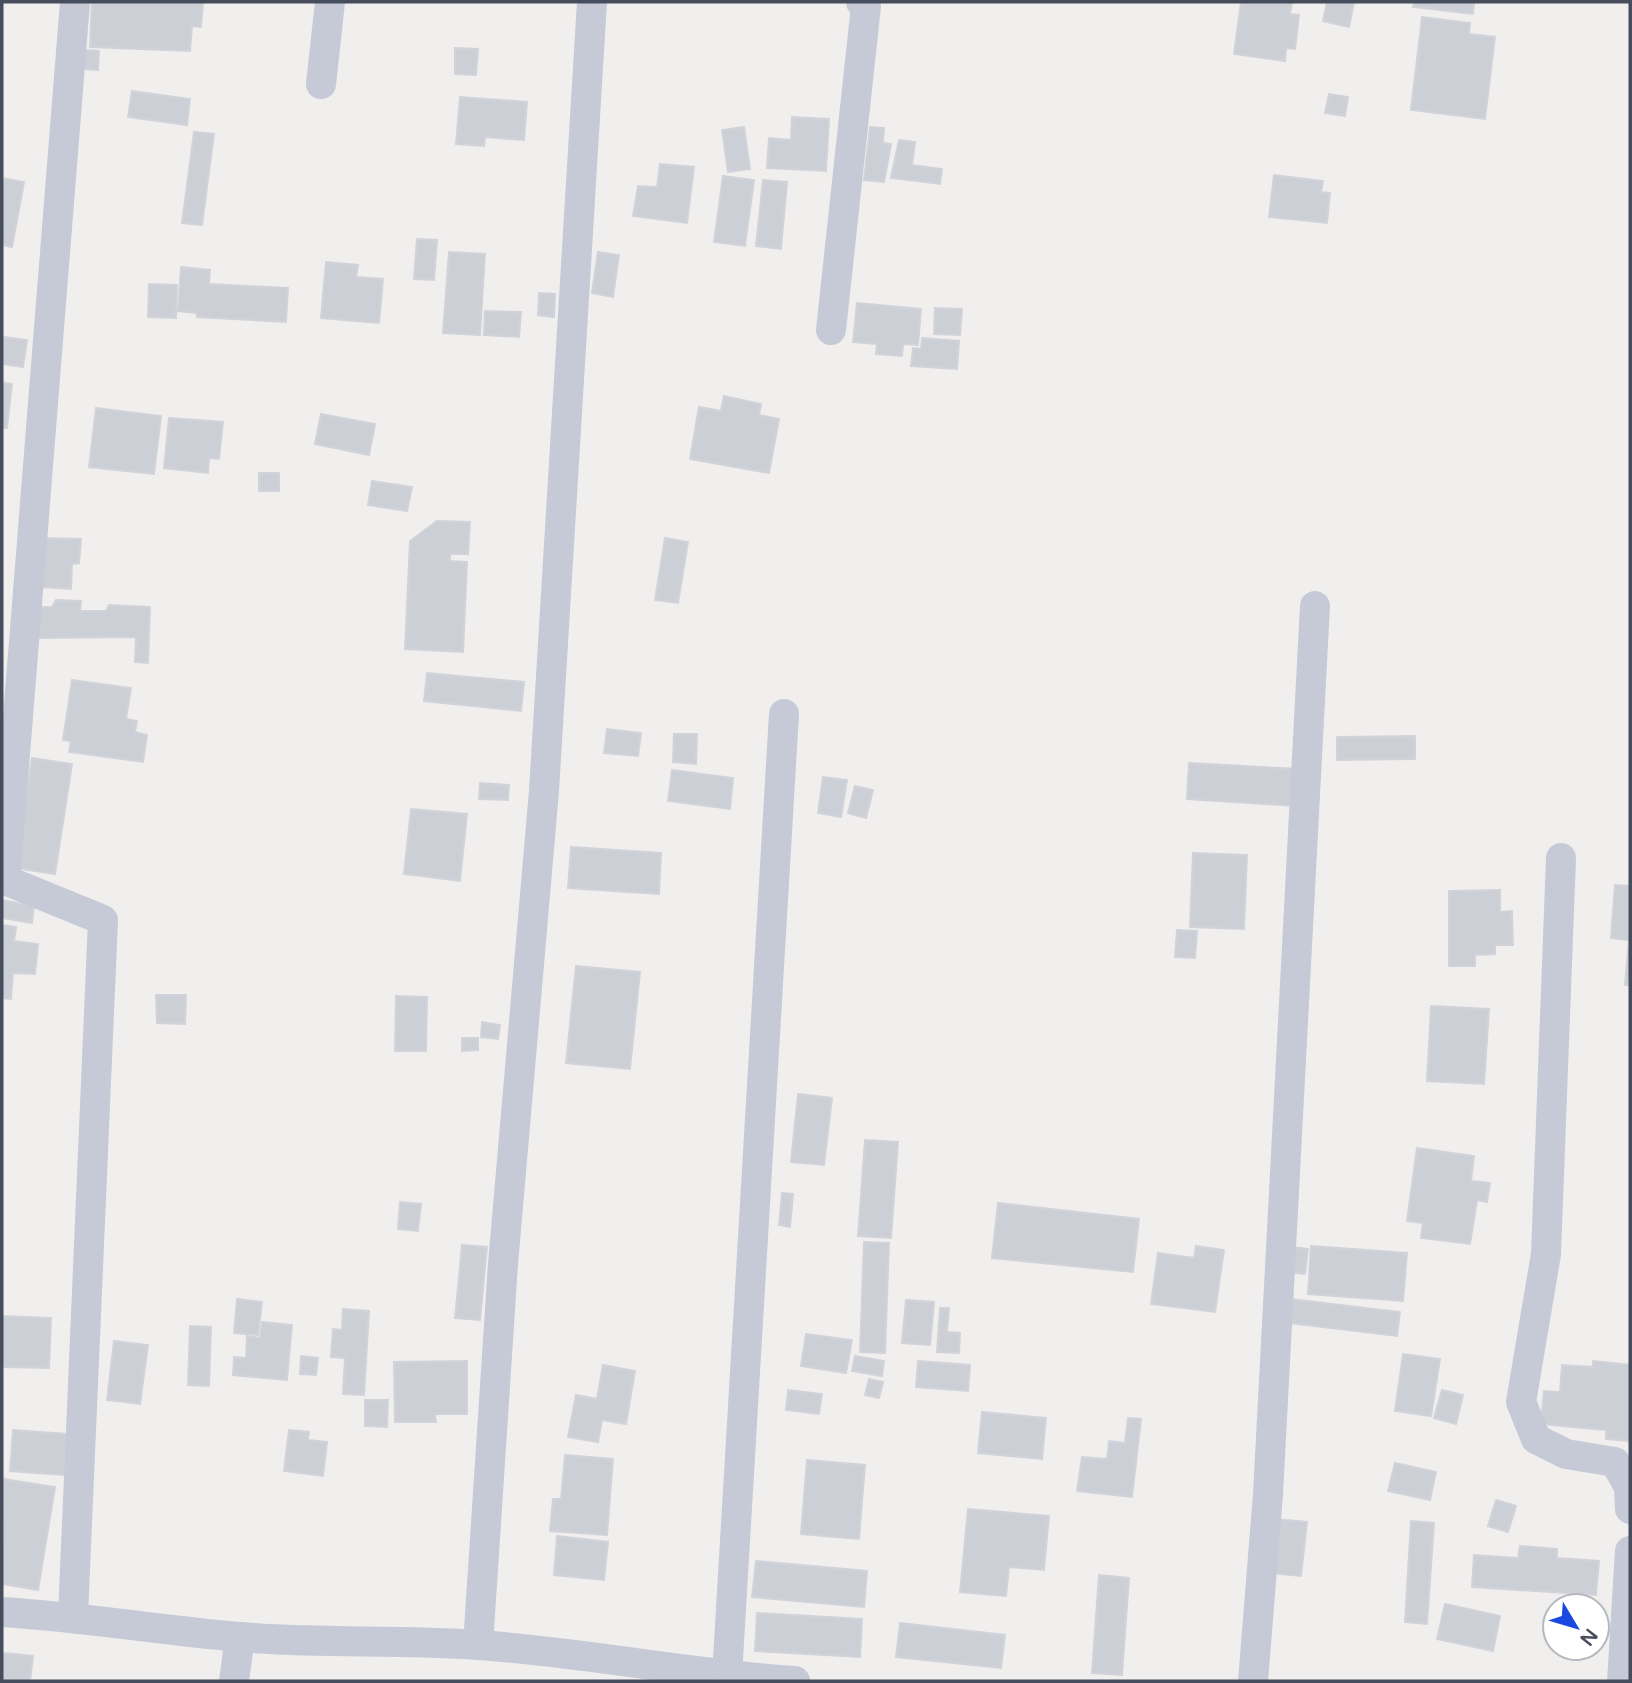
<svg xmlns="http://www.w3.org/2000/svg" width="1632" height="1683" font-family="'Varela Round',sans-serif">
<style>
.building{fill:#cdcfd6;stroke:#d2d3da;stroke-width:2}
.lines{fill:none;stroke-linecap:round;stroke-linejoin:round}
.minor{stroke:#c5cad6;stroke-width:30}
</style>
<rect width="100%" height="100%" fill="#f1efee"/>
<g class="building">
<polygon points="92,2 203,2 201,27 192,26 190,51 90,47"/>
<polygon points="1241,2 1292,2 1290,14 1299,15 1295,49 1286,48 1285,61 1234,54"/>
<polygon points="1327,2 1354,2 1349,27 1323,21"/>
<polygon points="1414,2 1474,2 1473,14 1413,7"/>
<polygon points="1422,17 1470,23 1469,34 1495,37 1485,119 1411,110"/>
<polygon points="455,48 478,49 476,75 455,74"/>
<polygon points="84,50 99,51 98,70 82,69"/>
<polygon points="132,91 190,99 187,125 128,117"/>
<polygon points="1329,94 1348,97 1345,116 1325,113"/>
<polygon points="460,97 527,102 524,140 485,137 484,146 456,144"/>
<polygon points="792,117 829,119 826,171 767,168 769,138 791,140"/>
<polygon points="744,127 750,169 728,172 722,130"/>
<polygon points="870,127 884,128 883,143 891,144 884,182 864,180"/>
<polygon points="194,132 214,134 202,225 182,223"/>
<polygon points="899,140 915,142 912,165 942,169 940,184 891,178"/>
<polygon points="660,164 694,167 687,223 633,216 638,186 657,187"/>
<polygon points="1274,175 1323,181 1321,192 1330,193 1327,223 1269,217"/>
<polygon points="723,176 754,180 745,246 714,242"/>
<polygon points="2,178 24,182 12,247 2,245"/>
<polygon points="763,180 787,182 781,249 756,246"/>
<polygon points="417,239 437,240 434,280 414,279"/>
<polygon points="449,252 485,254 480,335 443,333"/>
<polygon points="598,252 619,255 613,297 592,293"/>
<polygon points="326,262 358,265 356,277 383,279 379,323 321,318"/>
<polygon points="181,267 210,270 209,284 288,288 286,322 197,317 197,313 178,311"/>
<polygon points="149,284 177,285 176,318 148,317"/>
<polygon points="539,293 555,294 554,317 538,315"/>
<polygon points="857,303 921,309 918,345 903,344 902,356 876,354 877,344 853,342"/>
<polygon points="935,308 962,309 960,335 934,334"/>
<polygon points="485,311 521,312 519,337 484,335"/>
<polygon points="4,337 27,340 23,367 2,364"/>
<polygon points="922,338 959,341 957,369 911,366 913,348 921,349"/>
<polygon points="2,383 12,384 7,428 2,428"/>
<polygon points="724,396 761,404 759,415 779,419 769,473 690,459 699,407 721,411"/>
<polygon points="96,408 161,416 154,474 89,467"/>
<polygon points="321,414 375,424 369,455 315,444"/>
<polygon points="169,418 223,422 219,459 209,458 208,473 164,468"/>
<rect x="259" y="473" width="20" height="18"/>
<polygon points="372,481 412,487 407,511 368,505"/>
<polygon points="437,521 470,522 468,554 450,554 450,561 467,562 463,652 405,649 410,541"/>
<polygon points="42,538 81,539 79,563 72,564 71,589 40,587"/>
<polygon points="665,538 688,542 678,603 655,600"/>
<polygon points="56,600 81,601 80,611 106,611 109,605 150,607 148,663 135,662 136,637 39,638 40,607 52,607"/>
<polygon points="427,673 524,682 521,711 424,701"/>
<polygon points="72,680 131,688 126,719 137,721 135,732 147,735 143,762 69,752 71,741 63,740"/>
<polygon points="607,729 641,733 638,756 604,753"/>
<polygon points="674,734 697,734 696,764 673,762"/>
<polygon points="1415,736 1415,759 1337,760 1337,737"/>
<polygon points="32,758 72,764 55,874 15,868"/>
<polygon points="1189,763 1299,769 1296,806 1187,799"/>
<polygon points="672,770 733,778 730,809 668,801"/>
<polygon points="823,777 847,780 841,817 818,813"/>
<polygon points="480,783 509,785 508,800 479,799"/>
<polygon points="855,786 873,790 866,818 848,813"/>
<polygon points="411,809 467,814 460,881 404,874"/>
<polygon points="571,847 661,853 659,894 568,888"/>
<polygon points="1193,853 1247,855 1244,929 1190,927"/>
<polygon points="1615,885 1630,886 1630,985 1625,985 1629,940 1611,938"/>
<polygon points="1500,890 1500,912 1512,911 1513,945 1495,945 1495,954 1475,955 1475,966 1449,966 1449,891"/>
<polygon points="2,900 34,906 32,923 2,918"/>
<polygon points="2,925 16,927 14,941 38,944 35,974 13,973 11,999 2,998"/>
<polygon points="1177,930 1197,931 1195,958 1175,957"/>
<polygon points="576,966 640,972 630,1069 566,1063"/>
<polygon points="156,995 186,995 185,1024 157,1023"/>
<polygon points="396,996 427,997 426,1051 395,1051"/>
<polygon points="1431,1006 1489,1009 1484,1084 1427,1081"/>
<polygon points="482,1022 500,1025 498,1039 481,1037"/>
<polygon points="462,1038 478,1038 478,1050 462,1051"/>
<polygon points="798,1094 832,1098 824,1165 791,1162"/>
<polygon points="865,1140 898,1142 891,1238 858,1236"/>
<polygon points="1417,1148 1474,1156 1471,1181 1490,1183 1487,1202 1477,1200 1470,1244 1421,1238 1423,1223 1407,1221"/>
<polygon points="782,1193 793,1194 790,1227 779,1225"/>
<polygon points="400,1202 421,1204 418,1231 398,1229"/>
<polygon points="998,1203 1139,1219 1133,1272 992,1258"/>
<polygon points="864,1242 889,1243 885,1353 860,1352"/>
<polygon points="462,1245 487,1247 480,1320 455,1318"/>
<polygon points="1196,1246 1224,1250 1215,1312 1151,1304 1158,1253 1194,1258"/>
<polygon points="1311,1246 1407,1253 1403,1301 1308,1294"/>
<polygon points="1291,1247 1308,1249 1305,1274 1288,1272"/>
<polygon points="237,1299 262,1302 258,1335 234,1333"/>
<polygon points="1291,1299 1400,1312 1397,1336 1288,1323"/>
<polygon points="906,1300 934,1302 930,1345 902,1343"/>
<polygon points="940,1308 949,1308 947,1332 960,1333 959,1353 937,1352"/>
<polygon points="343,1309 369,1311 364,1395 343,1394 345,1358 331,1357 333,1329 342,1330"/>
<polygon points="2,1316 51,1318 49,1368 2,1367"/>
<polygon points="262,1322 292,1325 287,1380 233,1375 234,1357 246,1358 247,1336 260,1338"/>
<polygon points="190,1326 211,1327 209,1386 188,1385"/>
<polygon points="806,1334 852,1340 846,1373 801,1366"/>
<polygon points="114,1341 148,1345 140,1404 107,1400"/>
<polygon points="1403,1354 1440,1359 1431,1416 1395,1411"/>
<polygon points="301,1356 318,1358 316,1375 300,1374"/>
<polygon points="855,1356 884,1361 882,1376 852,1371"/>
<polygon points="467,1361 467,1414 435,1414 436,1422 395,1422 394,1362"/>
<polygon points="918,1361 970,1365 968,1391 916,1387"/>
<polygon points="1593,1361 1630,1365 1630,1441 1606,1439 1606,1430 1541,1424 1544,1391 1560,1392 1562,1365 1593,1367"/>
<polygon points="603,1365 635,1371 626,1424 602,1420 598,1442 568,1437 576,1395 597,1399"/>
<polygon points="869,1379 883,1382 879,1398 865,1395"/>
<polygon points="788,1390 822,1394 819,1414 786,1410"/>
<polygon points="1442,1390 1463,1395 1456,1424 1434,1418"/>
<polygon points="365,1400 388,1400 387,1427 365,1426"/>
<polygon points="982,1412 1046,1418 1042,1459 978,1453"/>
<polygon points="1128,1418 1141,1419 1132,1497 1077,1491 1082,1457 1107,1459 1109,1441 1125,1443"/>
<polygon points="13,1430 67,1434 64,1475 10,1471"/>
<polygon points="289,1430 309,1432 308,1440 327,1442 323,1476 284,1471"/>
<polygon points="565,1455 613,1459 607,1535 550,1531 553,1499 561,1499"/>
<polygon points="807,1460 865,1465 859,1539 801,1534"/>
<polygon points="1395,1463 1436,1472 1430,1500 1388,1491"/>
<polygon points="4,1479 55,1487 38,1590 2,1584"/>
<polygon points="1496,1500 1516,1506 1508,1532 1488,1526"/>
<polygon points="968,1509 1049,1516 1044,1570 1009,1567 1006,1596 960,1592"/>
<polygon points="1275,1519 1307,1522 1301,1576 1269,1573"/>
<polygon points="1411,1521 1434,1523 1427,1624 1405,1622"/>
<polygon points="557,1536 608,1542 604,1580 554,1575"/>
<polygon points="1520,1546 1557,1549 1557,1558 1599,1561 1596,1595 1472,1587 1474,1555 1518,1558"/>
<polygon points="756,1561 867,1571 864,1607 752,1597"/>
<polygon points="1099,1575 1129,1578 1122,1675 1092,1673"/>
<polygon points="1445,1604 1500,1616 1493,1651 1437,1639"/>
<polygon points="757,1613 862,1619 860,1657 755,1651"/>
<polygon points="900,1623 1005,1635 1001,1668 896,1657"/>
<polygon points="2,1653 33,1656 30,1681 2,1681"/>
</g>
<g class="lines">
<g class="minor">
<polyline points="321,84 330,2"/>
<polyline points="831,330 866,6 861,2"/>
<polyline points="1561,858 1546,1254 1521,1402 1536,1439 1566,1454 1615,1462 1629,1487 1630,1509"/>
<path d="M2,1612c80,5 158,18 237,25 80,7 160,2 239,8 106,7 211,29 317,36"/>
<polyline points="73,1616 103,920 5,880 75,2"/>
<polyline points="478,1645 503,1264 544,791 592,2"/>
<polyline points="727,1676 784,714"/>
<polyline points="234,1681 240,1637"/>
<polyline points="1253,1681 1268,1494 1315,606"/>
<polyline points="1622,1681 1630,1551"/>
</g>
</g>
<rect width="1632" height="1683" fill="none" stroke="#464d5c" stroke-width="7"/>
<g transform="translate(1576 1627) rotate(128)"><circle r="33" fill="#ffffff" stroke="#b5b8be" stroke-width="2"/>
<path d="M0-5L12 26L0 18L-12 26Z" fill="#1849e1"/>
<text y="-10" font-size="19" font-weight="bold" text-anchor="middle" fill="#464d5c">N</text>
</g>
</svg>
